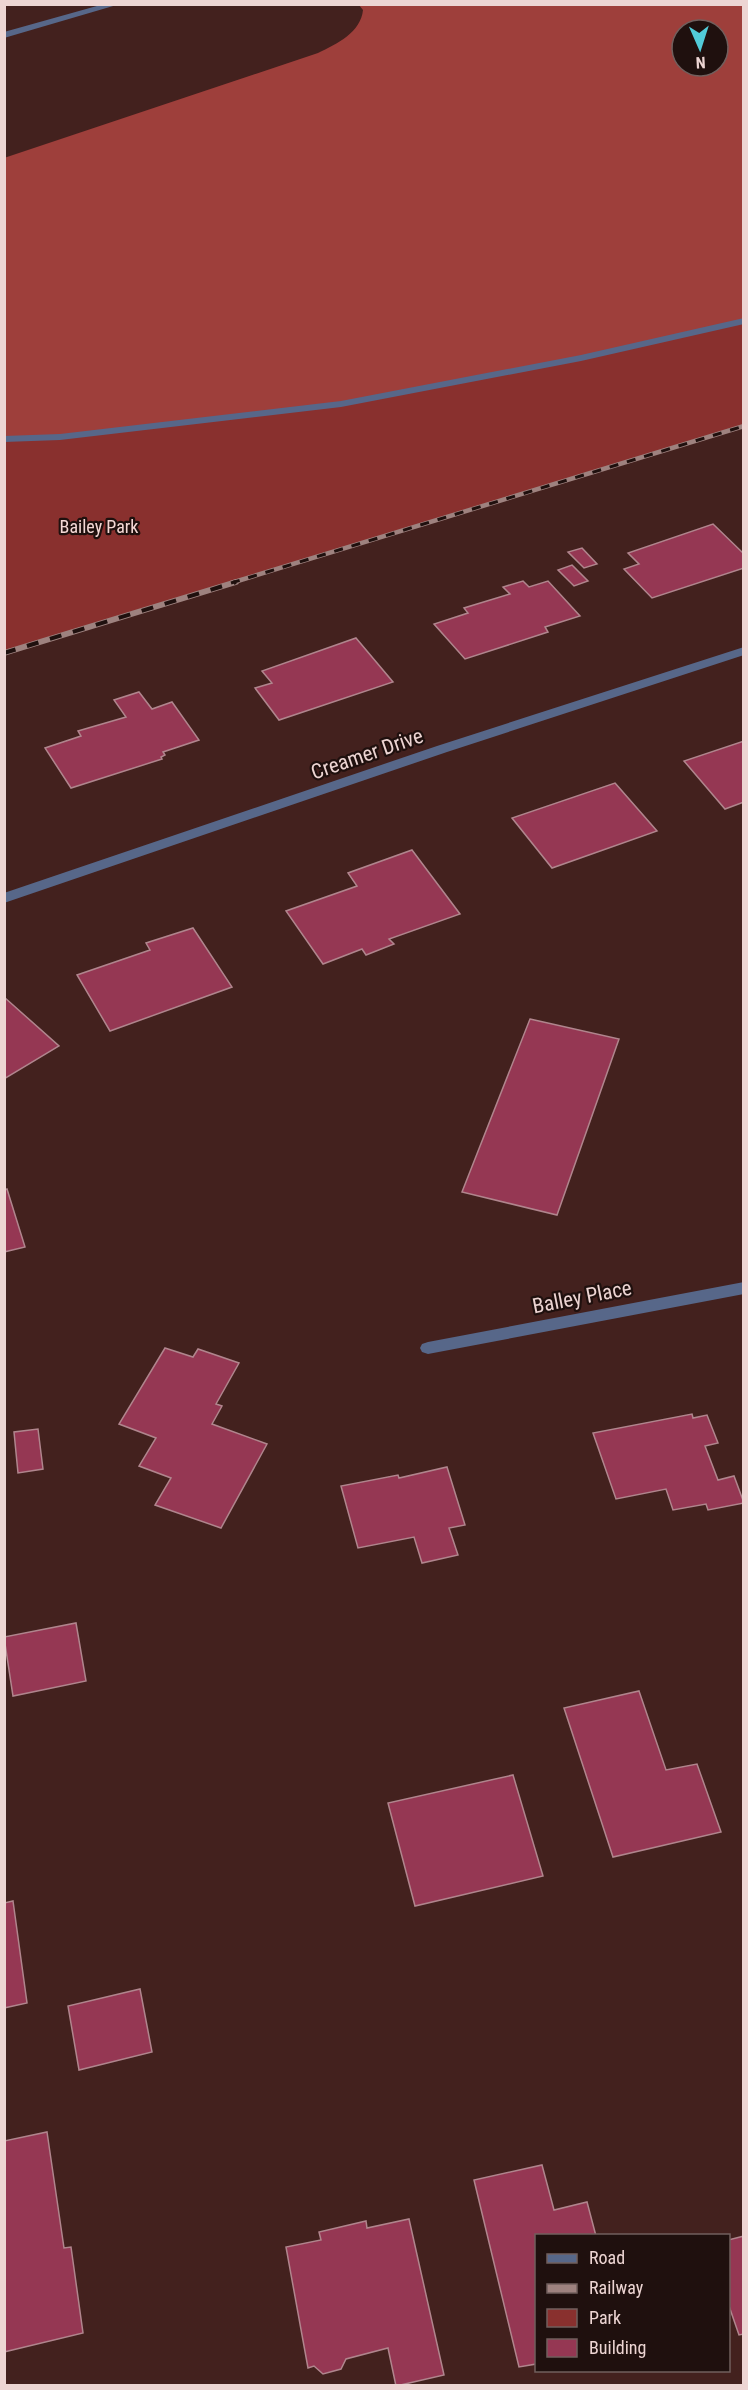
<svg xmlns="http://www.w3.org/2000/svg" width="748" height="2390" font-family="'Roboto Condensed',sans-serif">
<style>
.green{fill:#89302e}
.forest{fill:#9e3f3b;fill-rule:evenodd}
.building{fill:#953753;stroke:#b0858d;stroke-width:1.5}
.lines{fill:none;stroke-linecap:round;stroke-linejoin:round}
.minor{fill:#576789;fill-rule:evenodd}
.rail-far1-casing{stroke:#9e827f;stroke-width:4.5}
.rail-casing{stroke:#9e827f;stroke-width:6}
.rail-far1{stroke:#1f100e;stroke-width:3;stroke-dasharray:9;stroke-linecap:butt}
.rail{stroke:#1f100e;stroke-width:4;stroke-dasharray:12;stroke-linecap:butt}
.labels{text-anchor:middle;stroke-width:4.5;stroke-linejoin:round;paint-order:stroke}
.far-park-label{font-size:18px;fill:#f4d8d5;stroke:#1f100e}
.street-label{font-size:21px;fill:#edd5d3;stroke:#1f100e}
</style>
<rect width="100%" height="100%" fill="#43211e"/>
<polygon class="green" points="743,321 743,426 5,653 4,439"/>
<path class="forest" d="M359,5h384v316l-162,37 -240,46 -281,33 -55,2 -1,-281 314,-105c19,-9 43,-21 45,-43zM682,30h36v36h-36z"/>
<g class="building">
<polygon points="713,524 744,554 744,568 652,598 624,569 639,564 628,553"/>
<polygon points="582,548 597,564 584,568 568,552"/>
<polygon points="572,565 588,581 574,586 558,570"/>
<polygon points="523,581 529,587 548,581 580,616 545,627 548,632 465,659 434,624 468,613 464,608 510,594 503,587"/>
<polygon points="356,638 393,682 279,720 255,688 272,683 262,671"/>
<polygon points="139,692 152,709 172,702 199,740 163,752 165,755 161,757 162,759 71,788 45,748 81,736 78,731 126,717 114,700"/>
<polygon points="744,741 744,802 725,809 684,761"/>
<polygon points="615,783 657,831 552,868 512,818"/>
<polygon points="412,850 460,914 389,939 394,944 366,955 362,949 323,964 286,911 357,886 348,873"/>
<polygon points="193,928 232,987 110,1031 77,975 150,950 146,943"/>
<polygon points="4,997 59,1046 4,1079"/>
<polygon points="530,1019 619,1039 557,1215 462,1192"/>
<polygon points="7,1189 25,1247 4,1252 4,1190"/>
<polygon points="165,1348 193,1357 198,1349 239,1363 216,1404 222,1406 212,1424 267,1444 221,1528 155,1505 171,1478 139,1466 156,1438 119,1424"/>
<polygon points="692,1414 693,1418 707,1415 718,1443 705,1446 718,1480 734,1476 744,1503 708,1510 706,1504 673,1510 666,1489 616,1499 593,1433"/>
<polygon points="38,1429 43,1469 18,1473 14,1432"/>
<polygon points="447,1467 465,1525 449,1528 458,1555 422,1563 414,1537 358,1548 341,1486 398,1475 399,1478"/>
<polygon points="76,1623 86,1681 13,1696 4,1637"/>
<polygon points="639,1691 666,1770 697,1764 721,1832 613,1857 564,1708"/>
<polygon points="513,1775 543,1876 415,1906 388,1803"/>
<polygon points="13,1901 27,2003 4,2008 4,1903"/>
<polygon points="140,1989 152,2052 79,2070 68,2006"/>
<polygon points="47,2132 64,2248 71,2247 83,2333 4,2352 4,2141"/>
<polygon points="542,2165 554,2210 587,2202 596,2236 536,2236 536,2364 519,2367 474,2180"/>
<polygon points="409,2219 444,2375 396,2386 388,2348 346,2359 341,2369 323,2374 314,2366 308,2368 286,2247 321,2240 319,2232 366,2221 367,2228"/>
<polygon points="744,2236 744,2334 739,2335 728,2303 728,2240"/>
</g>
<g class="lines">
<g class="minor">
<polygon points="104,4 120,4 4,38 4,32"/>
<polygon points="744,318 744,324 581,361 341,407 60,440 4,442 4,436 60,434 341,401 581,355"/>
<polygon points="744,647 744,655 447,752 4,903 4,893 437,746"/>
<polygon points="744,1282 744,1294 428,1354 422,1352 420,1348 422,1344 428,1342"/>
</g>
<g class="rail-far1-casing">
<polyline id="rail-far1" points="231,583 744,426"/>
</g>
<g class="rail-casing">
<polyline id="rail" points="4,653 236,582"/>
</g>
<use href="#rail-far1" class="rail-far1"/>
<use href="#rail" class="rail"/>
</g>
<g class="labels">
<g class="far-park-label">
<text x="99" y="533">Bailey Park</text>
</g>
<g class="street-label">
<text transform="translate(367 754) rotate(-19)" y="7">Creamer Drive</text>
<text transform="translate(582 1297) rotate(-11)" y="7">Balley Place</text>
</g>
</g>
<rect width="748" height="2390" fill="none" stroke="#edd5d3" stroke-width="12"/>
<rect x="535" y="2234" width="195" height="138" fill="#1f100e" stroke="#715f5d" stroke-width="1.5"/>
<rect x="547" y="2254" width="30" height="9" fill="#576789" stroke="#715f5d" stroke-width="1.5"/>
<text x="589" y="2264" font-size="18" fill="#edd5d3">Road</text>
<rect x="547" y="2284" width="30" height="9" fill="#9e827f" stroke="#715f5d" stroke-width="1.5"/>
<text x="589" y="2294" font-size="18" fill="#edd5d3">Railway</text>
<rect x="547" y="2309" width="30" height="18" fill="#89302e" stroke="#715f5d" stroke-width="1.5"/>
<text x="589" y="2324" font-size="18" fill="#edd5d3">Park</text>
<rect x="547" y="2339" width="30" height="18" fill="#953753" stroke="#715f5d" stroke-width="1.5"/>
<text x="589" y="2354" font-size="18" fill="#edd5d3">Building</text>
<g transform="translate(700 48) rotate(177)"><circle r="28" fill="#1f100e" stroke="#715f5d" stroke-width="1.5"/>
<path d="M0-4.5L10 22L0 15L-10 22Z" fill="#52cbd8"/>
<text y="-9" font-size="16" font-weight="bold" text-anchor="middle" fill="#edd5d3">N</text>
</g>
</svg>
